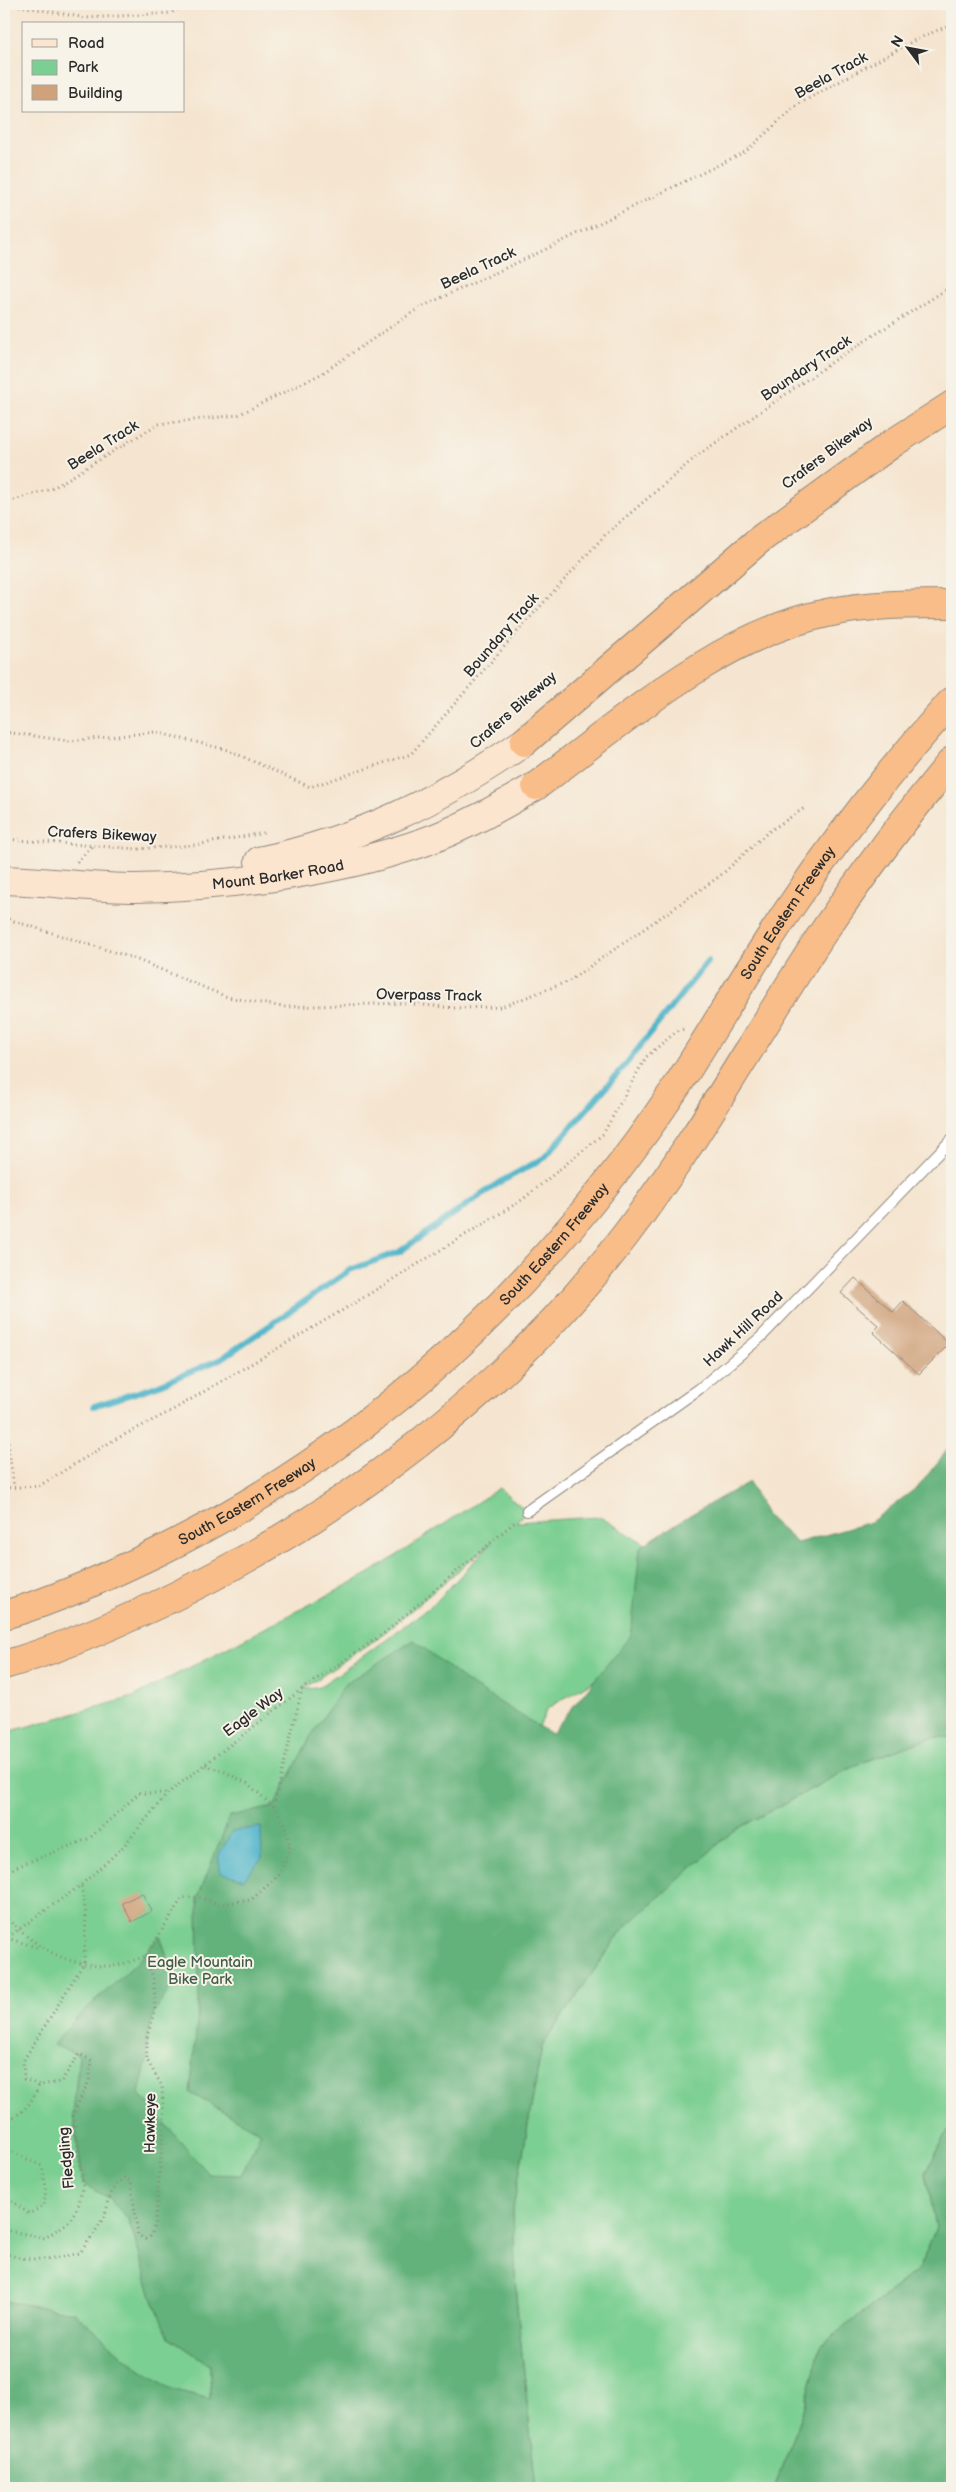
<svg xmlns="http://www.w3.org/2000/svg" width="956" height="2492" font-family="'Balsamiq Sans',sans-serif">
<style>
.green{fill:#7bcf92;stroke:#537d5e;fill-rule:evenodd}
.forest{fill:#64b27c;stroke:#486e54}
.water{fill:#4bb4c9;stroke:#3b707a}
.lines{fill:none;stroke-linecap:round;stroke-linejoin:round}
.stream{stroke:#4bb4c9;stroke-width:6}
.building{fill:#cfa27b}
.lane-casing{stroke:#90887e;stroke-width:12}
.secondary-casing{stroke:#90887e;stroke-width:30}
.highway-casing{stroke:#90887e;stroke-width:30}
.path{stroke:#90887e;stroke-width:3;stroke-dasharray:1 4;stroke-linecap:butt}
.lane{stroke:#fff;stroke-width:10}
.secondary{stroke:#fce5cf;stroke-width:28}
.highway{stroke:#f8bd88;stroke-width:28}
.labels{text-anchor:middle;stroke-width:4;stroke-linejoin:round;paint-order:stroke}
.street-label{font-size:15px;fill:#2b2b2b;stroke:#f7f3e8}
.park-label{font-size:15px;fill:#435c4a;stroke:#f7f3e8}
</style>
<rect width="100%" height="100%" fill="#f7f3e8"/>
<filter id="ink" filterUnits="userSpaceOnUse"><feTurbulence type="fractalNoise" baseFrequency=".02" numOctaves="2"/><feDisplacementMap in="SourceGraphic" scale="10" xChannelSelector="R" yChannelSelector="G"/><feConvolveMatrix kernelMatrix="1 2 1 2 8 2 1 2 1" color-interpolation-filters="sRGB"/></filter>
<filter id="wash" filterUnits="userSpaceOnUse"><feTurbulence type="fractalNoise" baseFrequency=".0096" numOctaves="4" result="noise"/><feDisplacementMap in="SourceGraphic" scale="20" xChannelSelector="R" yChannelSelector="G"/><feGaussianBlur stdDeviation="1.12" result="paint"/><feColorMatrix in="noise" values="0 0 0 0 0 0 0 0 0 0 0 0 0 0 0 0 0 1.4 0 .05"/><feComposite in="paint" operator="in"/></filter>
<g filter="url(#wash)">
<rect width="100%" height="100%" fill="#f5e5d0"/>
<g class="green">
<path d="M499,1488l28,23 -11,11 84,-5 125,74 -39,35 -138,82 -294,598 -85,31 41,28v34l-39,-10 -45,-30 -31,-28 -91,15v-613l129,-36 237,-124zM493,1541l-58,62 -91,67 -27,18 -14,1 80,-55z"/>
<polygon points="952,1737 952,2123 926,2173 936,2228 919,2269 821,2346 803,2413 774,2488 536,2488 516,2297 513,2209 542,2046 622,1930 733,1831 858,1764 930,1738"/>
</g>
<g class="forest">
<path d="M952,1444v293l-22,1 -72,26 -125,67 -111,99 -80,116 -29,163 3,88 20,191h-532v-187l70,11 52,47 45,30 39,10v-34l-41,-28 -15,-34 -26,-85 -20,-20 -25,-14 -10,-70 6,-59 -26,-10c31,-41 77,-68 107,-110l15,46 -20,30 -8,24v25l-8,33 69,81 33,1 20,-43 -71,-39 9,-90 -1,-106 32,-81 44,-9 35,-68 35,-54 70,-45 51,41 86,53 80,-99 9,-87 5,-4 45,-29 59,-33 17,33 31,28 74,-21 48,-36z"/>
<polygon points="952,2123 952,2488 774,2488 803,2413 821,2346 919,2269 936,2228 926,2173"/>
</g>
<polygon class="water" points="261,1827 262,1858 244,1879 221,1873 218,1857 232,1831"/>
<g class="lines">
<polyline class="stream" points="94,1406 154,1387 221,1359 350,1270 399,1252 500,1182 544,1158 622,1069 708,961"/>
</g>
<g id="blocks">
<g class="building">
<polygon points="855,1278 893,1312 903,1301 949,1344 919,1374 873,1332 879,1326 841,1293"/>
<polygon points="142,1893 152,1911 132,1922 122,1903"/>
</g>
</g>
</g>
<g filter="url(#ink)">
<use href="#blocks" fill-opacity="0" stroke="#90887e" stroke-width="1"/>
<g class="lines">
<g class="lane-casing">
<polyline id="lane" points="527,1511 699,1389 761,1337 952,1139"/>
</g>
<g class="secondary-casing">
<g id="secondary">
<path d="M259,861c102,-22 180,-60 265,-119"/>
<path id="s1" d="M4,880c44,1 88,8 132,8 91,-1 202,-16 288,-46 39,-14 76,-35 112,-56"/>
</g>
</g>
<g class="highway-casing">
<g id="highway">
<polyline points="524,742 759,540 893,443 952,405"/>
<path d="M536,786c87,-64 183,-151 291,-173 41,-9 84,-9 125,-9"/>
<path id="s2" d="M4,1615c53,-15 106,-40 156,-64 217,-107 383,-265 517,-465 38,-59 73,-120 112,-177 49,-73 104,-143 163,-208"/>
<path d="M4,1665c53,-15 106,-38 157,-62 177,-85 347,-211 466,-370 74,-97 132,-204 199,-305 40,-58 81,-113 126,-167"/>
</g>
</g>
<g class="path">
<polyline points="9,4 86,18 171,13 187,4"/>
<polyline points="4,503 53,488 158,424 238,415 321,374 419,308 538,253 745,152 797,105 915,40 952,24"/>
<polyline points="4,732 70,741 155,732 228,750 310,787 411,754 517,632 605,535 698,455 841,356 952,286"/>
<polyline points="4,839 138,849 196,845 264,833"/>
<polyline points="77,862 92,846"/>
<polyline points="4,918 133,958 227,997 283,1007 404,1003 453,1008 501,1007 569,981 720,876 768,832 806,807"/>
<polyline points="4,1413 14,1487"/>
<polyline points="4,1488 39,1486 114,1440 171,1411 348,1307 522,1200 603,1134 646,1057 677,1031 684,1029"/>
<polyline points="274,1806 302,1689"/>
<polyline points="4,1874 16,1867 90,1838 139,1793 168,1793"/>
<path d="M4,1916c30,29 61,51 105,50 12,0 25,-6 37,-10"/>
<polyline points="7,1938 39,1948"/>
<polyline points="4,1940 81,1885 121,1849 168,1793 302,1689 383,1634 516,1521"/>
<path d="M4,2115l8,3c14,-8 21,-17 27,-33"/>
<polyline points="4,2148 42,2166 46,2187 44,2205 29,2214 4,2195"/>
<polyline points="4,2230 45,2238 70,2221 79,2204 83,2184 73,2114 89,2081 92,2061 79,2054 61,2082 39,2085 24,2079 23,2061 84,1963 86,1914 81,1885"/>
<path d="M4,2253c25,10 50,6 76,0 8,-12 18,-24 24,-37 6,-15 5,-28 20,-38l7,4 7,53 7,4 6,-3 4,-13 9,-102 -2,-35 -15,-26v-24l8,-25 -1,-30 -8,-25 36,-58 16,-1 21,7 32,-4 29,-26 10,-28 -5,-22 -11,-17 -27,-24 -22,-11 -22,-8"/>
</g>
<use href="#lane" class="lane"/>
<use href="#secondary" class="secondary"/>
<use href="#highway" class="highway"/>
</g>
</g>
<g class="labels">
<g class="street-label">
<text transform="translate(831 75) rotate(-29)" y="5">Beela Track</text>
<text transform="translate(478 268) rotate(-25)" y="5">Beela Track</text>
<text transform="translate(806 368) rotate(-34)" y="5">Boundary Track</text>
<text transform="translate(103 445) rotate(-32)" y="5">Beela Track</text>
<text transform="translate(827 453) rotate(-37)" y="5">Crafers Bikeway</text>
<text transform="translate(501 635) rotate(-49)" y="5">Boundary Track</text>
<text transform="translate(513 710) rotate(-41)" y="5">Crafers Bikeway</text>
<text transform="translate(102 834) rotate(3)" y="5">Crafers Bikeway</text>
<text dy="5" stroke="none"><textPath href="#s1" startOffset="275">Mount Barker Road</textPath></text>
<text dy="5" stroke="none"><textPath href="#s2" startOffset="1078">South Eastern Freeway</textPath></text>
<text transform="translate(429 995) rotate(1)" y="5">Overpass Track</text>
<text dy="5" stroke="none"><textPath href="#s2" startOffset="672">South Eastern Freeway</textPath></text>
<text transform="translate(743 1329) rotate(-43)" y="5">Hawk Hill Road</text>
<text dy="5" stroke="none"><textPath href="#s2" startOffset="269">South Eastern Freeway</textPath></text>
<text transform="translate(253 1712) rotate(-37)" y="5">Eagle Way</text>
<text transform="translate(150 2123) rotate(-89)" y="5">Hawkeye</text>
<text transform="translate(66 2158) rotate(-95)" y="5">Fledgling</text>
</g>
<g class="park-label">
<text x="200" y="1967">Eagle Mountain<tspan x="200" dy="17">Bike Park</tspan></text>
</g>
</g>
<rect width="956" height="2492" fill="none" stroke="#f7f3e8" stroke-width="20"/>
<rect x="22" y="22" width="162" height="90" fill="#f7f3e8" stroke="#a5a39c"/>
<rect x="32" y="39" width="25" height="8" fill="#fce5cf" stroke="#a5a39c"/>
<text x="68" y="48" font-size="15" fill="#2b2b2b">Road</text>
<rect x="32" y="60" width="25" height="15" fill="#7bcf92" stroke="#a5a39c"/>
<text x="68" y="72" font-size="15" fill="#2b2b2b">Park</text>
<rect x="32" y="85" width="25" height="15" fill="#cfa27b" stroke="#a5a39c"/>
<text x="68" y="98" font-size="15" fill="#2b2b2b">Building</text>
<g transform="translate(908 48) rotate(302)" stroke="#f7f3e8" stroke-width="4" paint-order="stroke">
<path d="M0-4L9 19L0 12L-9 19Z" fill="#2b2b2b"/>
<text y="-8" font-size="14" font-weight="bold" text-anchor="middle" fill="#2b2b2b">N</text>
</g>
</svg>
